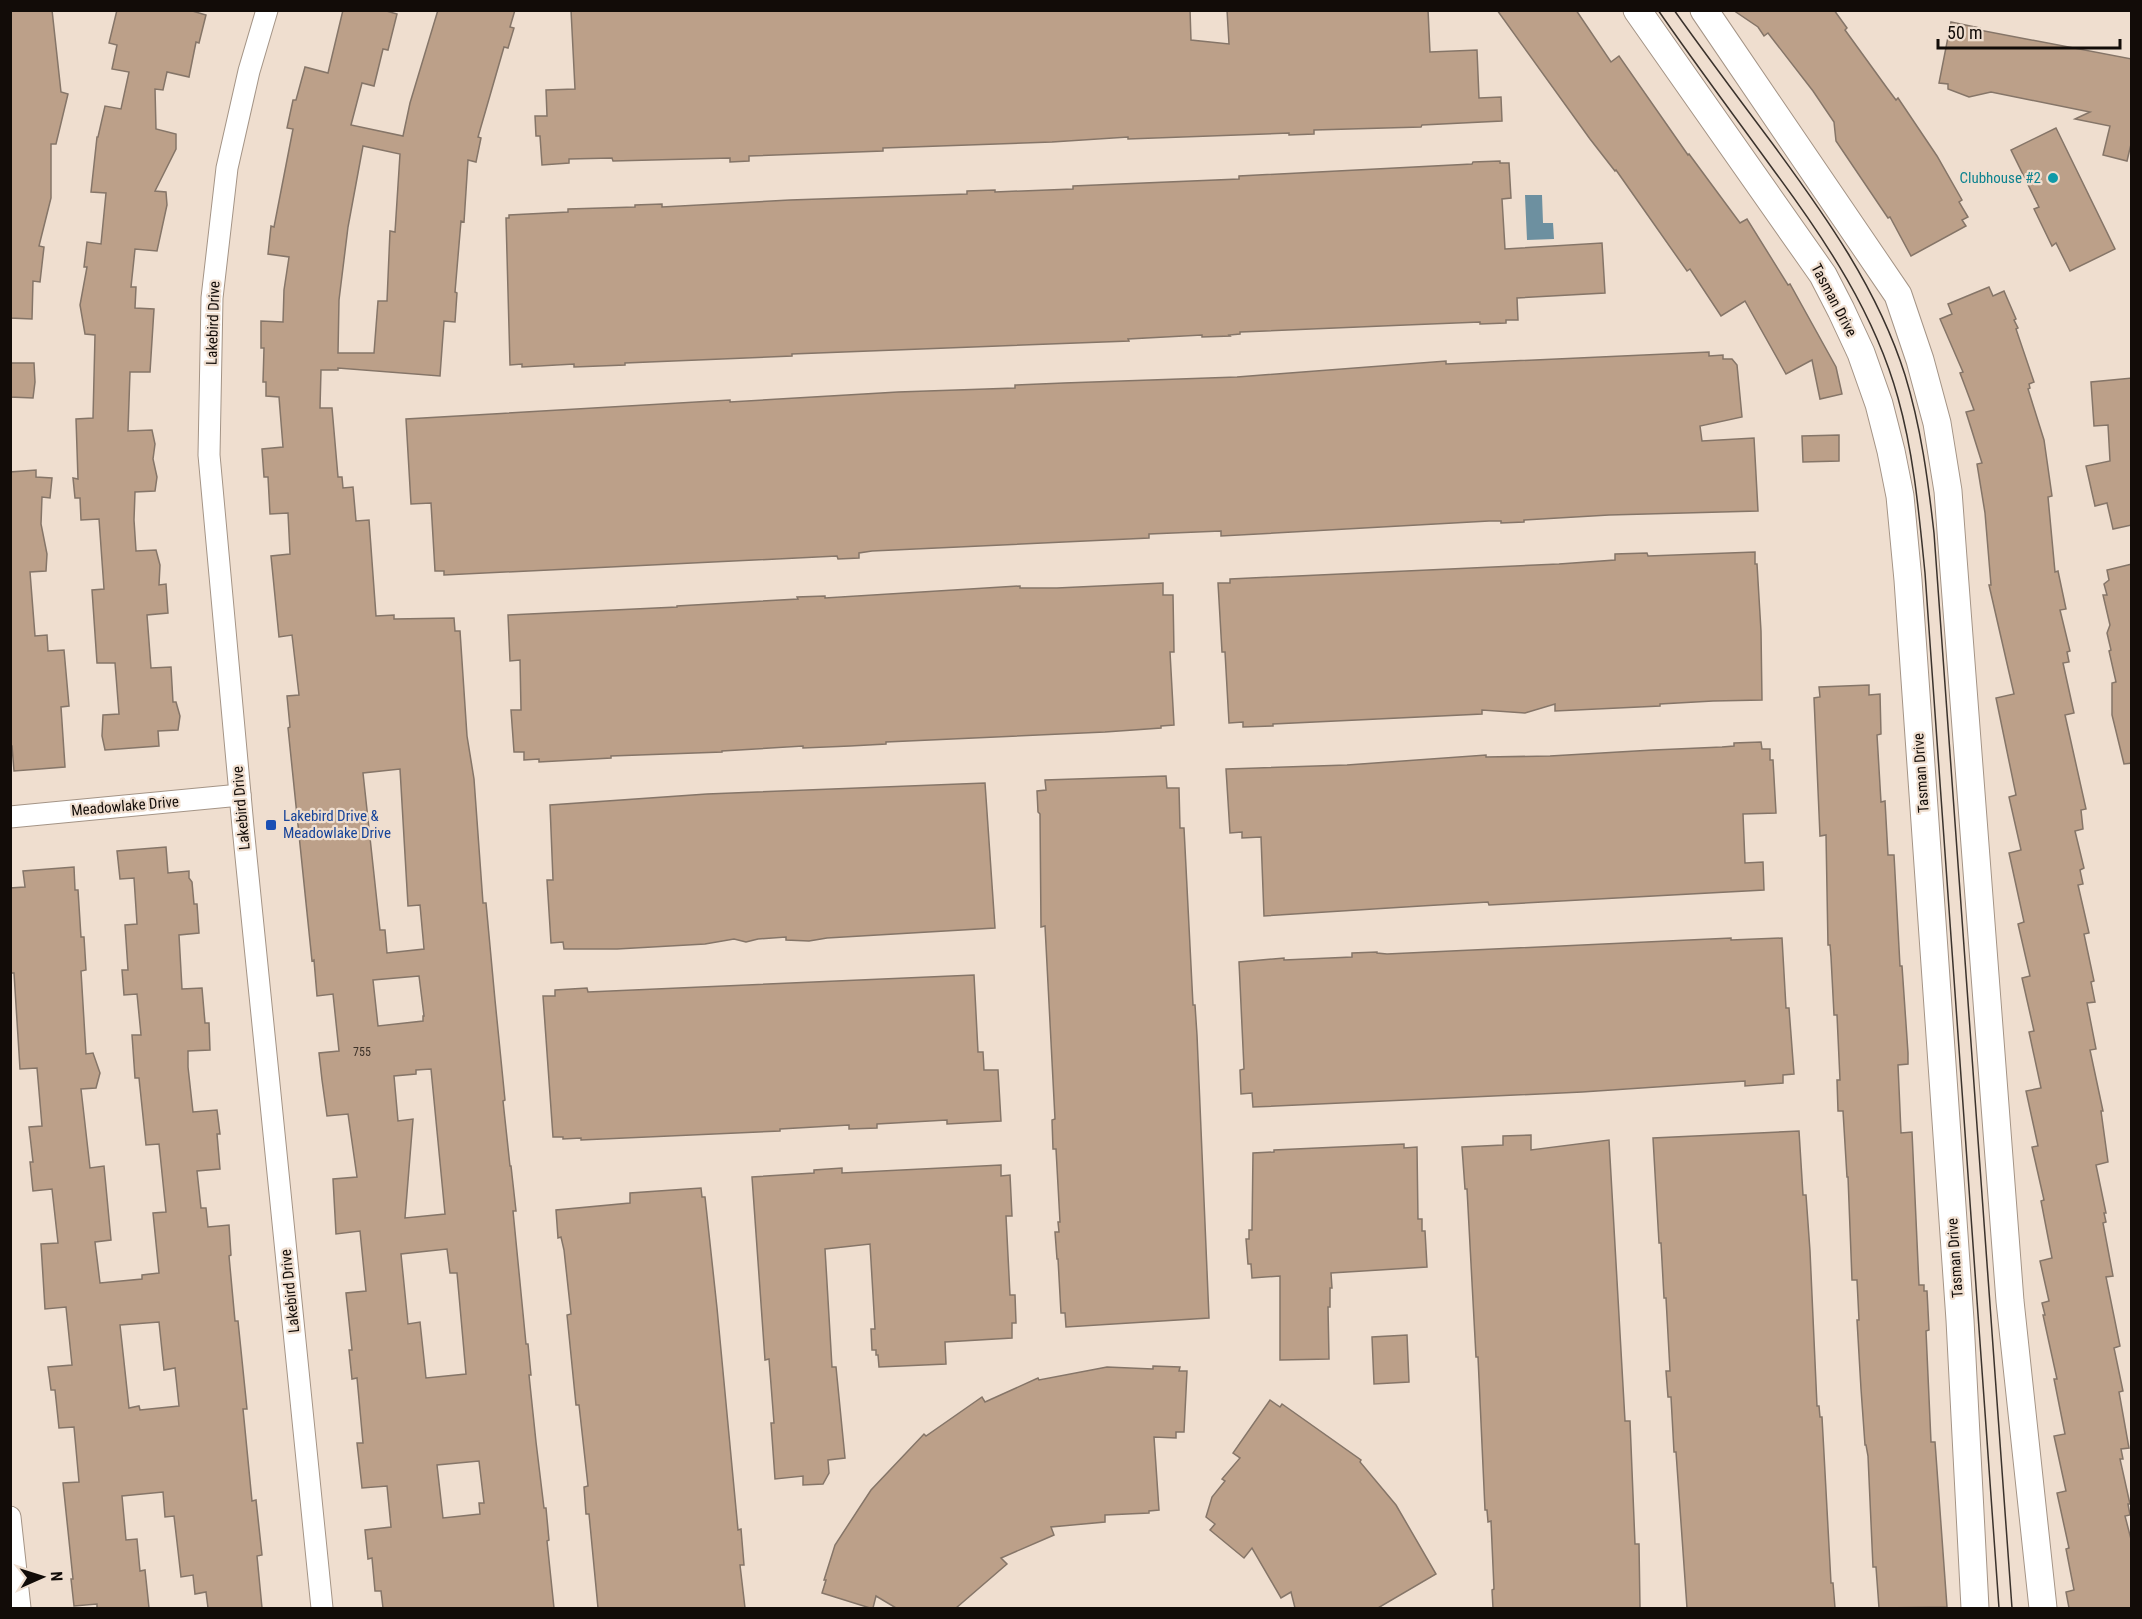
<svg xmlns="http://www.w3.org/2000/svg" width="2142" height="1619" font-family="'Roboto Condensed',sans-serif">
<style>
.water{fill:#6d90a0}
.building{fill:#bca089;stroke:#857568;stroke-width:1.5;fill-rule:evenodd}
.lines{fill:none;stroke-linecap:round;stroke-linejoin:round}
.minor-casing{stroke:#a49486;stroke-width:23}
.tertiary-casing{stroke:#a49486;stroke-width:29}
.minor{stroke:#fff;stroke-width:21}
.tertiary{stroke:#fff;stroke-width:27}
.tram{stroke:#3a322c;stroke-width:1.5}
.culture-dot{fill:#0f9aa8;stroke:#efdecf;stroke-width:2}
.transit-dot{fill:#1a4fb4;stroke:#efdecf;stroke-width:2}
.labels{text-anchor:middle;stroke-width:4.5;stroke-linejoin:round;paint-order:stroke}
.number-label{font-size:12px;fill:#3c3128}
.culture-label{font-size:15px;fill:#0d838f;stroke:#efdecf;text-anchor:end}
.street-label{font-size:15px;fill:#120c08;stroke:#efdecf}
.transit-label{font-size:15px;fill:#164399;stroke:#efdecf;text-anchor:start}
</style>
<rect width="100%" height="100%" fill="#efdecf"/>
<polygon class="water" points="1525,195 1542,195 1543,223 1553,223 1554,239 1527,240"/>
<g class="building">
<polygon points="10,10 52,10 61,92 68,94 56,144 51,144 51,198 39,246 44,247 40,282 33,281 32,319 10,318"/>
<polygon points="117,10 189,10 206,15 199,43 196,42 189,77 167,72 163,90 155,89 156,129 176,134 176,149 155,191 166,192 167,205 157,251 135,249 131,287 136,287 135,308 154,309 150,372 130,372 128,431 152,430 155,444 153,459 157,477 155,491 135,492 134,520 136,551 156,550 160,565 159,585 166,584 168,613 147,615 151,668 171,667 173,702 176,702 180,716 178,730 158,731 159,746 105,750 102,736 103,715 119,714 115,663 97,663 92,590 104,589 99,519 81,520 80,498 75,498 73,478 78,479 76,419 93,418 95,335 85,334 80,305 87,267 84,267 87,242 101,244 106,193 91,192 97,137 98,137 105,106 121,109 129,72 112,69 117,45 109,43"/>
<path d="M343,10h40l14,4 -9,36 -5,-1 -9,37 -12,-3 -11,42 52,11 7,-33 28,-93h77l-5,17 4,1 -6,20 -4,-1 -26,90 3,1 -5,24 -8,-2 -4,62 -3,-1 -6,71 2,1 -2,29 -11,-1 -4,55 -102,-8v2h-17l-1,38h12l6,69h4l1,11 10,-1 3,34 13,-1 7,96 18,-1v4l60,-1 1,13h5l7,105 7,43 9,124h3l9,97 10,100 -2,1 7,65h1l5,45h-3l13,133h2l3,31h-2l7,67 8,66h2l3,32 -2,1 7,67h-171l-2,-17h-6l-3,-33 -4,1 -3,-29 26,-3 -4,-41 -25,2 -5,-45h6l-6,-65 -5,1 -3,-29h3l-6,-57 20,-2 -6,-60 -24,3 -3,-55 24,-2 -9,-63 -21,2 -5,-36 -3,-27 20,-2 -6,-57 -16,2 -3,-36 -2,1 -24,-233 2,-1 -3,-31 12,-1 -7,-60 -13,2 -8,-81 19,-2 -2,-41 -18,1 -2,-37h-4l-2,-28 21,-2 -4,-50 -13,-1v-14h-3l1,-34h-3v-27l22,1 1,-32 5,-33 -21,-3 3,-28 3,1 19,-98 -6,-1 6,-28h3l9,-33 23,6zM363,146l37,8 -5,78 -5,-1 -3,70h-9l-4,52h-36l1,-53 9,-73zM400,769l8,137 12,-1 4,44 -37,4 -2,-23h-5l-17,-157zM419,976l5,40h-1v5l-45,5 -5,-46zM431,1069l14,145 -40,4 8,-99 -15,2 -4,-45 22,-2v-4zM447,1249l3,24h7l9,101 -40,4 -6,-56 -12,2 -7,-70zM479,1461l5,42h-5l1,11 -37,4 -6,-53z"/>
<polygon points="571,10 1190,10 1191,40 1229,44 1227,10 1428,10 1430,52 1477,50 1479,98 1501,97 1502,121 1422,125 1421,127 1314,130 1314,134 1289,135 1289,133 1128,139 1128,137 1052,142 883,148 883,151 749,156 749,161 730,162 730,158 613,161 612,158 569,159 569,163 542,165 540,136 536,136 535,116 547,116 546,90 575,89"/>
<polygon points="1497,10 1576,10 1611,62 1619,56 1688,155 1689,154 1740,223 1747,219 1788,285 1790,284 1836,367 1842,394 1820,399 1812,360 1786,374 1745,301 1721,316 1690,269 1687,271 1616,170 1615,171 1590,139"/>
<polygon points="1733,10 1834,10 1847,28 1845,30 1887,88 1896,100 1898,98 1937,156 1962,200 1959,202 1968,217 1962,220 1966,226 1911,256 1890,217 1888,218 1836,141 1834,122 1813,91 1768,33 1764,36 1758,27"/>
<polygon points="1951,22 1980,28 1979,30 2132,59 2132,140 2127,161 2103,155 2110,126 2075,119 2090,112 1991,92 1969,97 1948,89 1948,84 1939,83"/>
<polygon points="2056,128 2115,249 2070,271 2056,243 2052,246 2034,209 2039,207 2011,150"/>
<polygon points="1500,161 1500,163 1509,163 1511,198 1502,199 1505,249 1602,243 1605,293 1517,298 1518,320 1506,320 1506,323 1480,324 1480,322 1406,325 1240,332 1240,334 1229,335 1230,336 1202,337 1202,335 1128,339 1129,341 792,354 792,356 625,363 625,365 574,367 574,364 522,367 522,364 510,365 506,218 509,218 509,215 568,212 568,209 635,207 635,205 662,204 662,207 790,200 967,194 967,191 995,190 995,192 1073,189 1073,186 1239,179 1239,176 1472,164 1473,162"/>
<polygon points="1989,287 1993,296 2004,291 2016,319 2014,320 2018,328 2016,329 2034,382 2029,384 2030,388 2028,389 2044,440 2052,496 2048,497 2055,572 2058,571 2066,609 2060,610 2070,651 2067,652 2069,662 2063,663 2074,713 2065,715 2086,809 2081,810 2083,829 2075,831 2084,868 2080,870 2083,884 2078,885 2089,933 2084,934 2094,981 2091,982 2095,1002 2087,1003 2096,1049 2090,1050 2103,1111 2101,1111 2108,1162 2096,1165 2106,1213 2104,1213 2106,1222 2103,1223 2113,1276 2106,1277 2120,1346 2114,1348 2123,1391 2119,1392 2129,1448 2121,1449 2123,1459 2120,1459 2130,1504 2128,1504 2130,1515 2125,1516 2132,1543 2132,1608 2069,1608 2066,1592 2074,1590 2066,1549 2069,1548 2057,1493 2066,1491 2054,1436 2065,1434 2054,1379 2057,1379 2043,1315 2045,1315 2042,1303 2049,1301 2040,1261 2052,1258 2041,1201 2044,1200 2032,1147 2038,1146 2026,1091 2041,1088 2029,1032 2034,1031 2022,978 2030,976 2018,924 2024,922 2009,853 2021,850 2009,797 2016,795 1996,698 2014,694 1989,585 1991,585 1985,513 1977,464 1982,463 1966,412 1974,410 1960,373 1963,372 1940,319 1952,314 1948,304"/>
<polygon points="1709,352 1709,356 1723,355 1723,359 1732,359 1737,365 1742,417 1700,426 1702,441 1754,438 1758,511 1609,515 1524,520 1524,522 1501,523 1501,521 1489,521 1221,536 1221,531 1149,534 1149,538 872,551 859,553 859,558 838,559 837,556 444,575 444,571 435,571 431,503 411,504 406,419 730,400 730,402 898,392 1015,388 1015,385 1064,383 1237,377 1446,361 1446,364"/>
<polygon points="10,363 34,363 35,382 33,398 10,397"/>
<polygon points="2132,378 2132,525 2113,529 2107,503 2095,506 2086,466 2110,461 2108,425 2094,426 2091,382"/>
<polygon points="1839,435 1839,461 1803,462 1802,436"/>
<polygon points="36,470 36,477 52,478 50,498 42,497 41,524 47,554 46,571 30,572 35,636 47,635 48,651 64,650 69,706 61,707 65,767 14,771 12,746 10,746 10,472"/>
<polygon points="1755,552 1755,564 1757,564 1761,631 1762,700 1713,701 1660,704 1660,706 1555,711 1555,704 1525,713 1482,710 1482,714 1273,724 1273,726 1243,727 1243,722 1229,723 1225,652 1222,652 1218,583 1230,583 1230,579 1559,564 1615,560 1615,554 1647,553 1648,556"/>
<polygon points="2132,564 2132,763 2124,764 2112,715 2112,683 2116,682 2109,651 2111,650 2107,633 2110,625 2103,595 2107,595 2104,584 2109,580 2107,570"/>
<polygon points="1163,583 1163,595 1173,595 1174,652 1170,652 1174,725 1161,726 1161,728 1105,732 886,742 886,744 850,746 803,748 803,746 722,751 722,752 611,756 611,758 539,762 539,759 524,760 524,752 514,752 511,710 521,710 520,660 510,661 508,615 677,607 677,606 798,599 797,597 825,596 825,598 1020,586 1020,588 1057,588"/>
<polygon points="1869,685 1869,695 1880,694 1881,734 1877,735 1881,802 1885,801 1888,855 1894,855 1900,966 1902,966 1908,1053 1908,1064 1898,1065 1901,1133 1912,1132 1919,1285 1924,1285 1924,1291 1927,1291 1929,1330 1926,1331 1931,1442 1935,1442 1947,1607 1879,1608 1876,1567 1873,1567 1868,1456 1866,1445 1865,1445 1861,1389 1857,1320 1859,1320 1857,1280 1852,1280 1848,1177 1847,1177 1843,1111 1838,1111 1837,1080 1840,1080 1837,1015 1834,1015 1831,957 1830,945 1828,945 1826,835 1820,836 1814,698 1820,697 1819,687"/>
<polygon points="1761,742 1762,749 1770,749 1770,760 1773,760 1776,813 1743,814 1745,863 1763,862 1764,890 1489,905 1488,902 1421,906 1264,916 1261,837 1242,838 1242,832 1230,833 1226,769 1347,765 1486,755 1486,757 1550,756 1653,750 1722,747 1734,746 1734,743"/>
<polygon points="1166,776 1167,788 1179,788 1180,828 1184,828 1193,1005 1195,1005 1197,1035 1209,1318 1066,1327 1065,1313 1061,1313 1058,1259 1057,1259 1055,1232 1059,1232 1058,1222 1060,1222 1056,1149 1053,1149 1052,1120 1055,1119 1045,926 1041,927 1040,814 1038,812 1037,791 1046,790 1045,780"/>
<polygon points="985,783 995,928 827,938 809,941 786,940 786,937 758,939 746,942 734,939 705,944 617,949 564,949 563,942 551,943 547,880 553,880 550,805 707,794"/>
<path d="M166,847l2,26 21,-2v7l3,4 2,22h3l2,29 -20,2 3,54 20,-1 3,35h4l1,27 -22,1v16l5,45 24,-2 3,24h-3l3,35 -23,2 4,37h5l2,19 21,-2 2,30 -2,1 6,65h3l9,88h-4l9,92 4,-1 6,55 -5,1 5,52h-54l-2,-16 -11,2 -2,-19 -12,2 -7,-61 -9,1 -2,-25 -41,4 4,44 11,-1 3,32 5,-1 4,38h-52v-4l-23,2 -3,-27h2l-10,-96 16,-1 -5,-55 -15,1 -4,-38h-4l-3,-23 24,-2 -6,-58 -21,2 -4,-65 17,-1 -6,-54 -19,2 -3,-29h3l-4,-35 13,-1 -5,-58 -17,1 -6,-96h-4v-85l15,-1 -2,-16 51,-4 1,23h3l3,47h3l2,33 -5,1 5,83 7,-1 7,20 -4,15 -15,1 9,79 14,-2 7,74 -16,2 5,41 42,-4v-4l17,-2 -6,-60 13,-1 -7,-68 -13,1 -7,-67h-4l-3,-43h9l-4,-41 -13,1 -2,-25h6l-3,-45 12,-1 -3,-46 -14,1 -3,-28zM159,1322l5,48 11,-2 4,38 -39,4 -1,-4 -10,2 -9,-83z"/>
<polygon points="1731,938 1731,940 1782,938 1786,1008 1789,1008 1794,1074 1783,1075 1783,1083 1745,1086 1745,1081 1582,1092 1253,1107 1252,1093 1241,1094 1240,1070 1244,1069 1239,962 1284,958 1284,960 1352,957 1352,953 1377,952 1377,953 1387,954"/>
<polygon points="974,975 978,1052 983,1052 984,1070 998,1070 1001,1121 947,1124 947,1120 877,1124 877,1128 849,1129 849,1125 780,1129 780,1131 581,1140 581,1138 563,1139 563,1137 553,1137 543,996 555,996 555,990 587,988 588,992"/>
<polygon points="1799,1131 1803,1195 1806,1195 1810,1251 1817,1406 1819,1406 1820,1417 1822,1417 1831,1583 1833,1583 1835,1608 1687,1608 1676,1452 1674,1452 1671,1397 1668,1397 1666,1371 1670,1371 1666,1298 1664,1298 1661,1243 1659,1243 1653,1138"/>
<polygon points="1531,1135 1531,1150 1609,1140 1625,1421 1630,1421 1635,1544 1639,1544 1640,1608 1493,1608 1492,1590 1494,1589 1491,1521 1488,1522 1487,1510 1485,1510 1478,1357 1476,1357 1467,1189 1465,1189 1462,1147 1503,1145 1503,1136"/>
<polygon points="1404,1144 1404,1148 1417,1147 1418,1219 1422,1219 1422,1231 1425,1231 1427,1267 1331,1273 1332,1288 1330,1288 1330,1307 1328,1307 1329,1359 1280,1360 1280,1276 1252,1278 1251,1264 1248,1264 1246,1239 1249,1239 1249,1230 1252,1230 1253,1153 1274,1152 1274,1150"/>
<polygon points="1001,1165 1001,1176 1010,1175 1012,1216 1006,1216 1010,1295 1015,1295 1016,1323 1012,1323 1012,1338 945,1342 946,1364 879,1367 878,1355 876,1355 876,1350 872,1350 871,1329 875,1329 870,1244 825,1249 832,1367 836,1367 845,1458 828,1460 829,1473 823,1484 803,1485 803,1476 775,1479 771,1423 774,1423 769,1359 765,1360 752,1177 814,1173 814,1170 842,1168 842,1173"/>
<polygon points="701,1188 702,1197 705,1197 717,1308 738,1530 741,1529 744,1565 740,1565 745,1608 598,1608 589,1514 586,1514 584,1487 588,1486 579,1405 576,1405 567,1315 571,1314 564,1250 561,1237 558,1238 556,1210 630,1203 630,1193"/>
<polygon points="1407,1335 1409,1382 1374,1384 1372,1337"/>
<polygon points="1153,1366 1180,1367 1179,1371 1187,1371 1184,1432 1176,1432 1176,1438 1154,1437 1159,1510 1149,1511 1149,1513 1105,1515 1105,1522 1051,1527 1054,1535 1001,1558 1007,1564 956,1608 896,1608 876,1596 873,1608 870,1608 822,1593 826,1580 824,1580 835,1545 871,1490 924,1434 926,1436 982,1397 985,1402 1038,1378 1039,1380 1107,1367 1153,1369"/>
<polygon points="1270,1400 1280,1407 1282,1404 1361,1460 1360,1462 1396,1505 1436,1574 1378,1608 1295,1608 1291,1592 1281,1598 1252,1548 1244,1558 1210,1530 1215,1524 1206,1517 1212,1497 1225,1481 1222,1479 1240,1458 1233,1453"/>
</g>
<g class="lines">
<g class="minor-casing">
<g id="minor">
<polyline points="267,10 249,71 227,168 212,298 209,455 243,827 322,1608"/>
<polyline points="10,817 240,795"/>
<polyline points="10,1517 20,1608"/>
</g>
</g>
<g class="tertiary-casing">
<g id="tertiary">
<polyline points="1637,10 1823,275 1841,310 1861,353 1879,404 1891,451 1900,496 1908,580 1960,1320 1975,1608"/>
<polyline points="1704,10 1898,295 1920,360 1937,423 1948,491 1953,558 2010,1301 2043,1608"/>
</g>
</g>
<use href="#minor" class="minor"/>
<use href="#tertiary" class="tertiary"/>
<g class="tram">
<path d="M1658,10c38,55 78,108 117,162 51,69 100,142 123,226 16,57 21,116 27,175l74,1035"/>
<path d="M1674,10c32,45 65,89 98,133 53,72 106,146 133,232 16,52 23,105 29,158l78,1075"/>
</g>
</g>
<circle class="culture-dot" cx="2053" cy="178" r="6"/>
<rect class="transit-dot" x="265" y="819" width="12" height="12" rx="3"/>
<g class="labels">
<g class="number-label">
<text x="362" y="1056">755</text>
</g>
<g class="culture-label">
<text x="2041" y="183">Clubhouse #2</text>
</g>
<g class="street-label">
<text transform="translate(1834 300) rotate(62)" y="5">Tasman Drive</text>
<text transform="translate(213 323) rotate(-88)" y="5">Lakebird Drive</text>
<text transform="translate(1921 773) rotate(-94)" y="5">Tasman Drive</text>
<text transform="translate(125 806) rotate(-5)" y="5">Meadowlake Drive</text>
<text transform="translate(241 808) rotate(-95)" y="5">Lakebird Drive</text>
<text transform="translate(1955 1258) rotate(-94)" y="5">Tasman Drive</text>
<text transform="translate(290 1291) rotate(-96)" y="5">Lakebird Drive</text>
</g>
<g class="transit-label">
<text x="283" y="821">Lakebird Drive &amp;<tspan x="283" dy="17">Meadowlake Drive</tspan></text>
</g>
</g>
<rect width="2142" height="1619" fill="none" stroke="#120c08" stroke-width="24"/>
<g transform="translate(42 1577) rotate(87)" stroke="#efdecf" stroke-width="4.5" paint-order="stroke">
<path d="M0-4.5L10 22L0 15L-10 22Z" fill="#120c08"/>
<text y="-9" font-size="16" font-weight="bold" text-anchor="middle" fill="#120c08">N</text>
</g>
<path d="M1938 39v9h182v-9" fill="none" stroke="#120c08" stroke-width="3"/>
<text x="1947" y="39" font-size="18" fill="#120c08" stroke="#efdecf" stroke-width="4.5" paint-order="stroke">50 m</text>
</svg>
